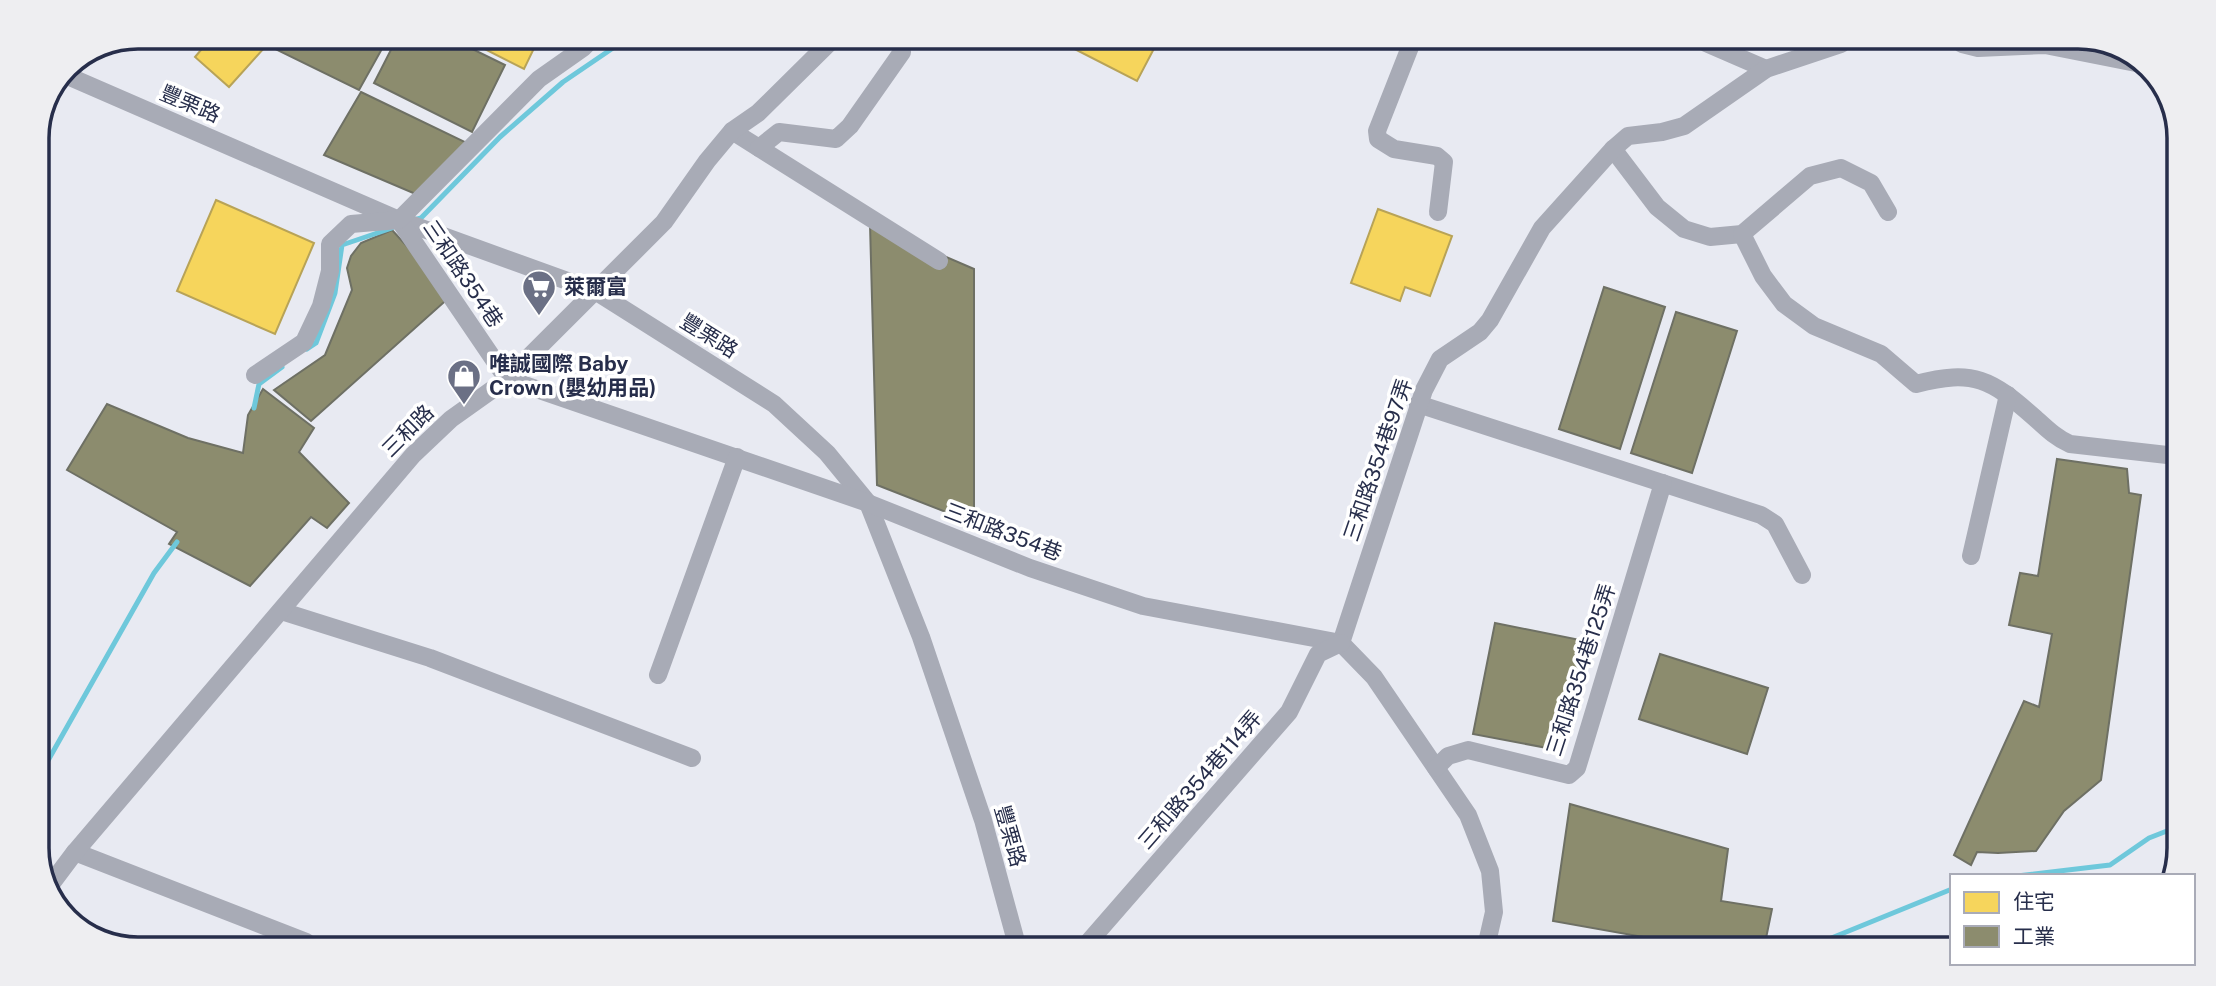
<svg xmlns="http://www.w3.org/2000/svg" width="2216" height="986" font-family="'Public Sans','Noto Sans TC',sans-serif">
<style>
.homes{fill:#f6d55c;stroke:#b8a357;stroke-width:2}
.industry{fill:#8c8c6e;stroke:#6e7064;stroke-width:2}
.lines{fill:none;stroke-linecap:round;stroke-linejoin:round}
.stream{stroke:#6ec8db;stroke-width:5}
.minor{stroke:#a8abb6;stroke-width:18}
.labels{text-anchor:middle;stroke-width:7;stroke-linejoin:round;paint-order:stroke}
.street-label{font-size:21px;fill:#272e4b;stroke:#fff}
.poi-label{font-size:21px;font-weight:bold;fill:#272e4b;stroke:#fff;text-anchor:start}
.rim{fill:none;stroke:#272e4b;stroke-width:3.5}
</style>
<rect width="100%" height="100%" fill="#e8eaf2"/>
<g class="homes">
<polygon points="212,37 274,37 229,87 195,57"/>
<polygon points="463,38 539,38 524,69"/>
<polygon points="1057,40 1158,41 1137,81"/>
<polygon points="216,200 314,243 275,334 177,291"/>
<polygon points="1378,209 1452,236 1430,296 1405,287 1400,301 1351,283"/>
</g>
<g class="industry">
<polygon points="274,37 388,38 359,90 267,45"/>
<polygon points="397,38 450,38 505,65 472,132 374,83"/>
<polygon points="361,92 467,143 425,198 324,155"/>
<polygon points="870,224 974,269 974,523 877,485"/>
<polygon points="392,230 452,295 311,421 274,390 325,355 352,290 347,268 351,256 361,243"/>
<polygon points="1604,287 1665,307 1620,449 1559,429"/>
<polygon points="1676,312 1737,331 1692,473 1631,453"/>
<polygon points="263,389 314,428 299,452 349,503 327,528 311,517 250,586 169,544 177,532 67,470 107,404 188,438 243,453 248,415"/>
<polygon points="2057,459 2127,469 2129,493 2141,495 2101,780 2064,811 2036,851 1998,853 1977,852 1971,865 1954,855 2024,701 2039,707 2052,634 2009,625 2020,573 2038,576"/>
<polygon points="1495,623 1585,641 1563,751 1473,734"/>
<polygon points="1660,654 1768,688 1747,754 1639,719"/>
<polygon points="1570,804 1728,849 1721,901 1772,909 1764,948 1705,948 1553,921"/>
</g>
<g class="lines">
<g class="stream">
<polyline points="414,220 421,218 500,137 563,82 613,48 618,39"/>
<polyline points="307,349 316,343 335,293 342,245 392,228"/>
<polyline points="254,408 259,384 282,367"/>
<polyline points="37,780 154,573 177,542"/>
<polyline points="2017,876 2110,865 2149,838 2172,829"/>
<polyline points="1816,948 1824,941 1952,889"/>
</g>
<g class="minor">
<polyline points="1412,42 1377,131 1378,139 1394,149 1437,156 1444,162 1438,212"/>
<polyline points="1706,43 1766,69"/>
<polyline points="1962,44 1978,48 2045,45 2141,64"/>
<polyline points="63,74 399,220 595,291 774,404 827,453 868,503 921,637 983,820 1017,945"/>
<polyline points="732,131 939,261"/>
<polyline points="759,148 779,132 836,139 850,126 902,52"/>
<polyline points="1613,149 1657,207 1684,229 1710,237 1742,234 1810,176 1841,168 1871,183 1888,212"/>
<polyline points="399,220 507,379 868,503 1030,568 1143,606 1341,643 1374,677 1468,815 1490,871 1494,912 1486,947"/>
<path d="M1742,234l21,42 21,28 30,22 67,28 35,30c58,-15 75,-5 119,34 11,10 21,20 35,26l106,12"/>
<polyline points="255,375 304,342 321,306 330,271 330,244 351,224 399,220 539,79 583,48 592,39"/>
<polyline points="1418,404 1761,515 1775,524 1802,575"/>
<polyline points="1971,556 2008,395"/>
<polyline points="281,611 430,658 692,758"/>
<polyline points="1341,643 1424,390 1440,359 1480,332 1490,320 1542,228 1613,149 1628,136 1662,132 1684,126 1766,69 1841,44"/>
<polyline points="658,675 737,457"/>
<polyline points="1436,768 1448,756 1468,750 1569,775 1577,768 1663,483"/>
<polyline points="75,852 306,942"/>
<polyline points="48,888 75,852 413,455 451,419 507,379 664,222 707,161 732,131 758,113 832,40"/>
<polyline points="1086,945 1289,712 1318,654 1341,643"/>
</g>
</g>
<defs>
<g id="supermarket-pin" transform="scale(1.75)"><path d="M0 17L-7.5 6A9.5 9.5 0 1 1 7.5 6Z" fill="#6b7085" stroke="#fff"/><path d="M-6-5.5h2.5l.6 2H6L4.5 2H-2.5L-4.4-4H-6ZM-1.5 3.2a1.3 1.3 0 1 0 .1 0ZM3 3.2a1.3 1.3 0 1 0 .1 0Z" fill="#fff"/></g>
<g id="shop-pin" transform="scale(1.75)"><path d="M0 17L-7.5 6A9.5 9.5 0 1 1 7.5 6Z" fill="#6b7085" stroke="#fff"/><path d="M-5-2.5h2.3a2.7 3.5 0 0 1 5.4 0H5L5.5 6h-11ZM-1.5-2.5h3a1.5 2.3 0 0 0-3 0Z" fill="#fff"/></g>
</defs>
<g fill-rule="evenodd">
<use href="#supermarket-pin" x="539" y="287"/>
<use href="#shop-pin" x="464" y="376"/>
</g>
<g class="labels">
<g class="street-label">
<text transform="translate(190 104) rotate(23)" y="7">豐栗路</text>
<text transform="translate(463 274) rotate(56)" y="7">三和路354巷</text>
<text transform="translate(709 336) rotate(32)" y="7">豐栗路</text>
<text transform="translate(408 431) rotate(-45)" y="7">三和路</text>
<text transform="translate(1378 460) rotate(-71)" y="7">三和路354巷97弄</text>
<text transform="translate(1003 532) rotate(21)" y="7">三和路354巷</text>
<text transform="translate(1581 670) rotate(-72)" y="7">三和路354巷125弄</text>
<text transform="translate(1200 780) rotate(-49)" y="7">三和路354巷114弄</text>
<text transform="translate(1010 836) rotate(74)" y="7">豐栗路</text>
</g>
<g class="poi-label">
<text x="564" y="294">萊爾富</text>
<text x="489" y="371">唯誠國際 Baby<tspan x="489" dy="24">Crown (嬰幼用品)</tspan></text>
</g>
</g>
<path d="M0 0H2216V986H0ZM138 49H2078A89 89 0 0 1 2167 138V848A89 89 0 0 1 2078 937H138A89 89 0 0 1 49 848V138A89 89 0 0 1 138 49Z" fill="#eeeef1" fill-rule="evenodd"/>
<path class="rim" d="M138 49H2078A89 89 0 0 1 2167 138V848A89 89 0 0 1 2078 937H138A89 89 0 0 1 49 848V138A89 89 0 0 1 138 49Z"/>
<rect x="1950" y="874" width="245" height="91" fill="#ffffff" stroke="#a9abb7" stroke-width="2"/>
<rect x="1964" y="892" width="35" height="21" fill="#f6d55c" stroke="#a9abb7" stroke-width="2"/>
<text x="2013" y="909" font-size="21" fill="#272e4b">住宅</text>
<rect x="1964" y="926" width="35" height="21" fill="#8c8c6e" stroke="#a9abb7" stroke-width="2"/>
<text x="2013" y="944" font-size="21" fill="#272e4b">工業</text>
</svg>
